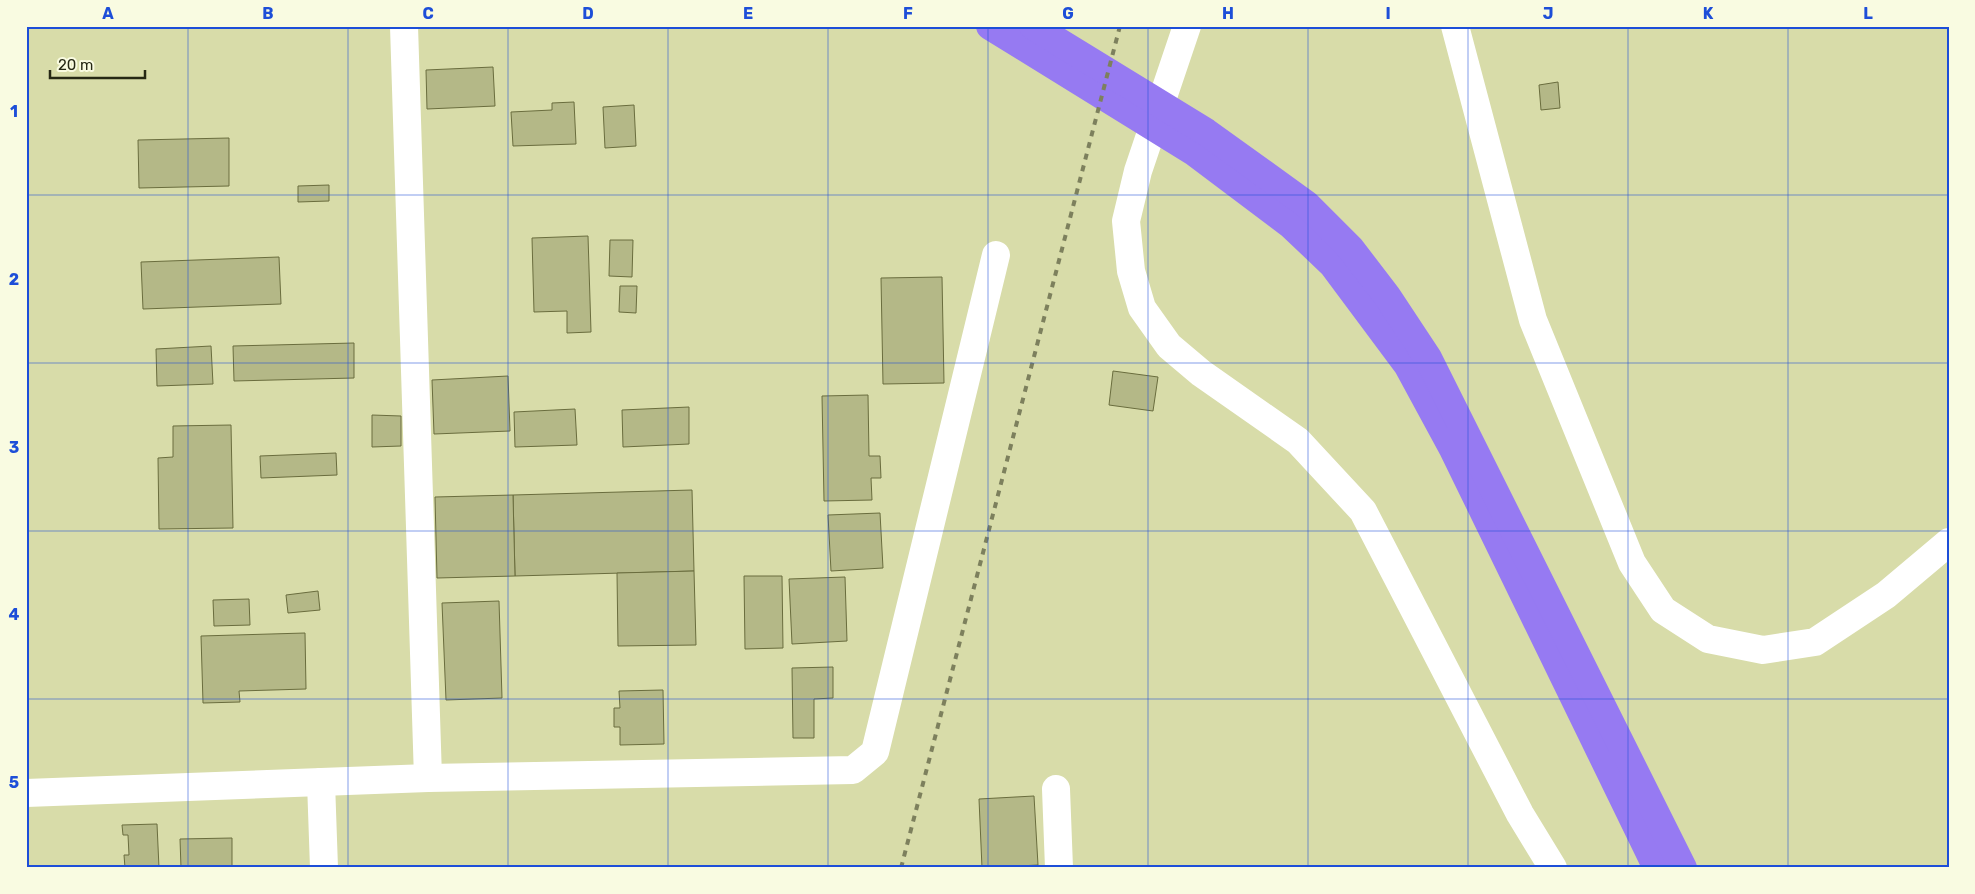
<svg xmlns="http://www.w3.org/2000/svg" width="1975" height="894" font-family="Rubik,sans-serif">
<style>
.building{fill:#b4b887;stroke:#6a6d3e}
.lines{fill:none;stroke-linecap:round;stroke-linejoin:round}
.minor{stroke:#fff;stroke-width:28}
.motorway{stroke:#967af2;stroke-width:28}
.rail{stroke:#7d805d;stroke-width:4;stroke-dasharray:6 6;stroke-linecap:butt}
.grid{fill:none;stroke:#1d4ed8;stroke-width:1;stroke-opacity:0.55}
.neatline{fill:none;stroke:#1d4ed8;stroke-width:2}
.grid-label{font-size:16px;text-anchor:middle;font-weight:bold;fill:#1d4ed8}
</style>
<rect width="100%" height="100%" fill="#d8dca9"/>
<g class="building">
<polygon points="493,67 495,106 427,109 426,70"/>
<polygon points="1558,82 1560,108 1541,110 1539,85"/>
<polygon points="574,102 576,144 513,146 511,112 552,110 552,103"/>
<polygon points="634,105 636,146 605,148 603,107"/>
<polygon points="229,138 229,186 139,188 138,140"/>
<polygon points="329,185 329,201 298,202 298,186"/>
<polygon points="588,236 591,332 567,333 567,311 534,312 532,238"/>
<polygon points="610,240 633,240 632,277 609,276"/>
<polygon points="279,257 281,304 143,309 141,262"/>
<polygon points="942,277 944,383 883,384 881,278"/>
<polygon points="620,286 637,286 636,313 619,312"/>
<polygon points="354,343 354,378 234,381 233,346"/>
<polygon points="211,346 213,384 157,386 156,349"/>
<polygon points="1113,371 1158,377 1153,411 1109,405"/>
<polygon points="508,376 510,431 434,434 432,380"/>
<polygon points="868,395 869,456 880,456 881,478 871,478 872,500 824,501 822,396"/>
<polygon points="689,407 689,444 623,447 622,410"/>
<polygon points="575,409 577,445 515,447 514,412"/>
<polygon points="372,415 401,416 401,446 372,447"/>
<polygon points="231,425 233,528 159,529 158,458 173,457 173,426"/>
<polygon points="336,453 337,475 261,478 260,456"/>
<polygon points="692,490 694,571 515,576 513,495"/>
<polygon points="513,495 515,576 437,578 435,497"/>
<polygon points="880,513 883,568 831,571 828,515"/>
<polygon points="694,571 696,645 618,646 617,573"/>
<polygon points="744,576 782,576 783,648 745,649"/>
<polygon points="845,577 847,641 792,644 789,579"/>
<polygon points="318,591 320,610 288,613 286,595"/>
<polygon points="249,599 250,625 214,626 213,600"/>
<polygon points="499,601 502,698 446,700 442,603"/>
<polygon points="305,633 306,689 239,691 240,702 203,703 201,636"/>
<polygon points="833,667 833,698 814,699 814,738 793,738 792,668"/>
<polygon points="663,690 664,744 620,745 620,727 614,727 614,708 620,708 619,691"/>
<polygon points="1034,796 1038,865 982,868 979,799"/>
<polygon points="157,824 159,868 125,868 124,855 129,855 128,835 123,835 122,825"/>
<polygon points="232,838 232,868 181,868 180,839"/>
</g>
<g class="lines">
<g class="minor">
<polyline points="404,26 428,778"/>
<polyline points="1187,26 1138,171 1126,221 1131,271 1142,308 1169,346 1201,373 1298,441 1363,511 1520,814 1553,868"/>
<polyline points="1455,26 1533,320 1632,563 1663,610 1708,639 1763,650 1815,642 1886,595 1949,542"/>
<polyline points="321,782 324,868"/>
<polyline points="1056,789 1059,868"/>
<polyline points="26,793 428,778 853,770 875,752 996,255"/>
</g>
<g class="motorway">
<polyline points="990,26 1194,152 1291,225 1332,264 1408,366 1453,449 1657,868"/>
<polyline points="1033,26 1206,132 1306,204 1351,249 1387,296 1428,358 1683,868"/>
</g>
<polyline class="rail" points="901,868 1120,26"/>
</g>
<path class="grid" d="M188,26v842M348,26v842M508,26v842M668,26v842M828,26v842M988,26v842M1148,26v842M1308,26v842M1468,26v842M1628,26v842M1788,26v842M26,195h1923M26,363h1923M26,531h1923M26,699h1923"/>
<rect width="1975" height="894" fill="none" stroke="#f9fbe1" stroke-width="55"/>
<path d="M50 70v8h95v-8" fill="none" stroke="#262814" stroke-width="2.5"/>
<text x="58" y="70" font-size="15" fill="#262814" stroke="#f9fbe1" stroke-width="4" paint-order="stroke">20 m</text>
<rect x="28" y="28" width="1920" height="838" class="neatline"/>
<g class="grid-label">
<text x="108" y="19">A</text>
<text x="268" y="19">B</text>
<text x="428" y="19">C</text>
<text x="588" y="19">D</text>
<text x="748" y="19">E</text>
<text x="908" y="19">F</text>
<text x="1068" y="19">G</text>
<text x="1228" y="19">H</text>
<text x="1388" y="19">I</text>
<text x="1548" y="19">J</text>
<text x="1708" y="19">K</text>
<text x="1868" y="19">L</text>
<text x="14" y="117">1</text>
<text x="14" y="285">2</text>
<text x="14" y="453">3</text>
<text x="14" y="620">4</text>
<text x="14" y="788">5</text>
</g>
</svg>
